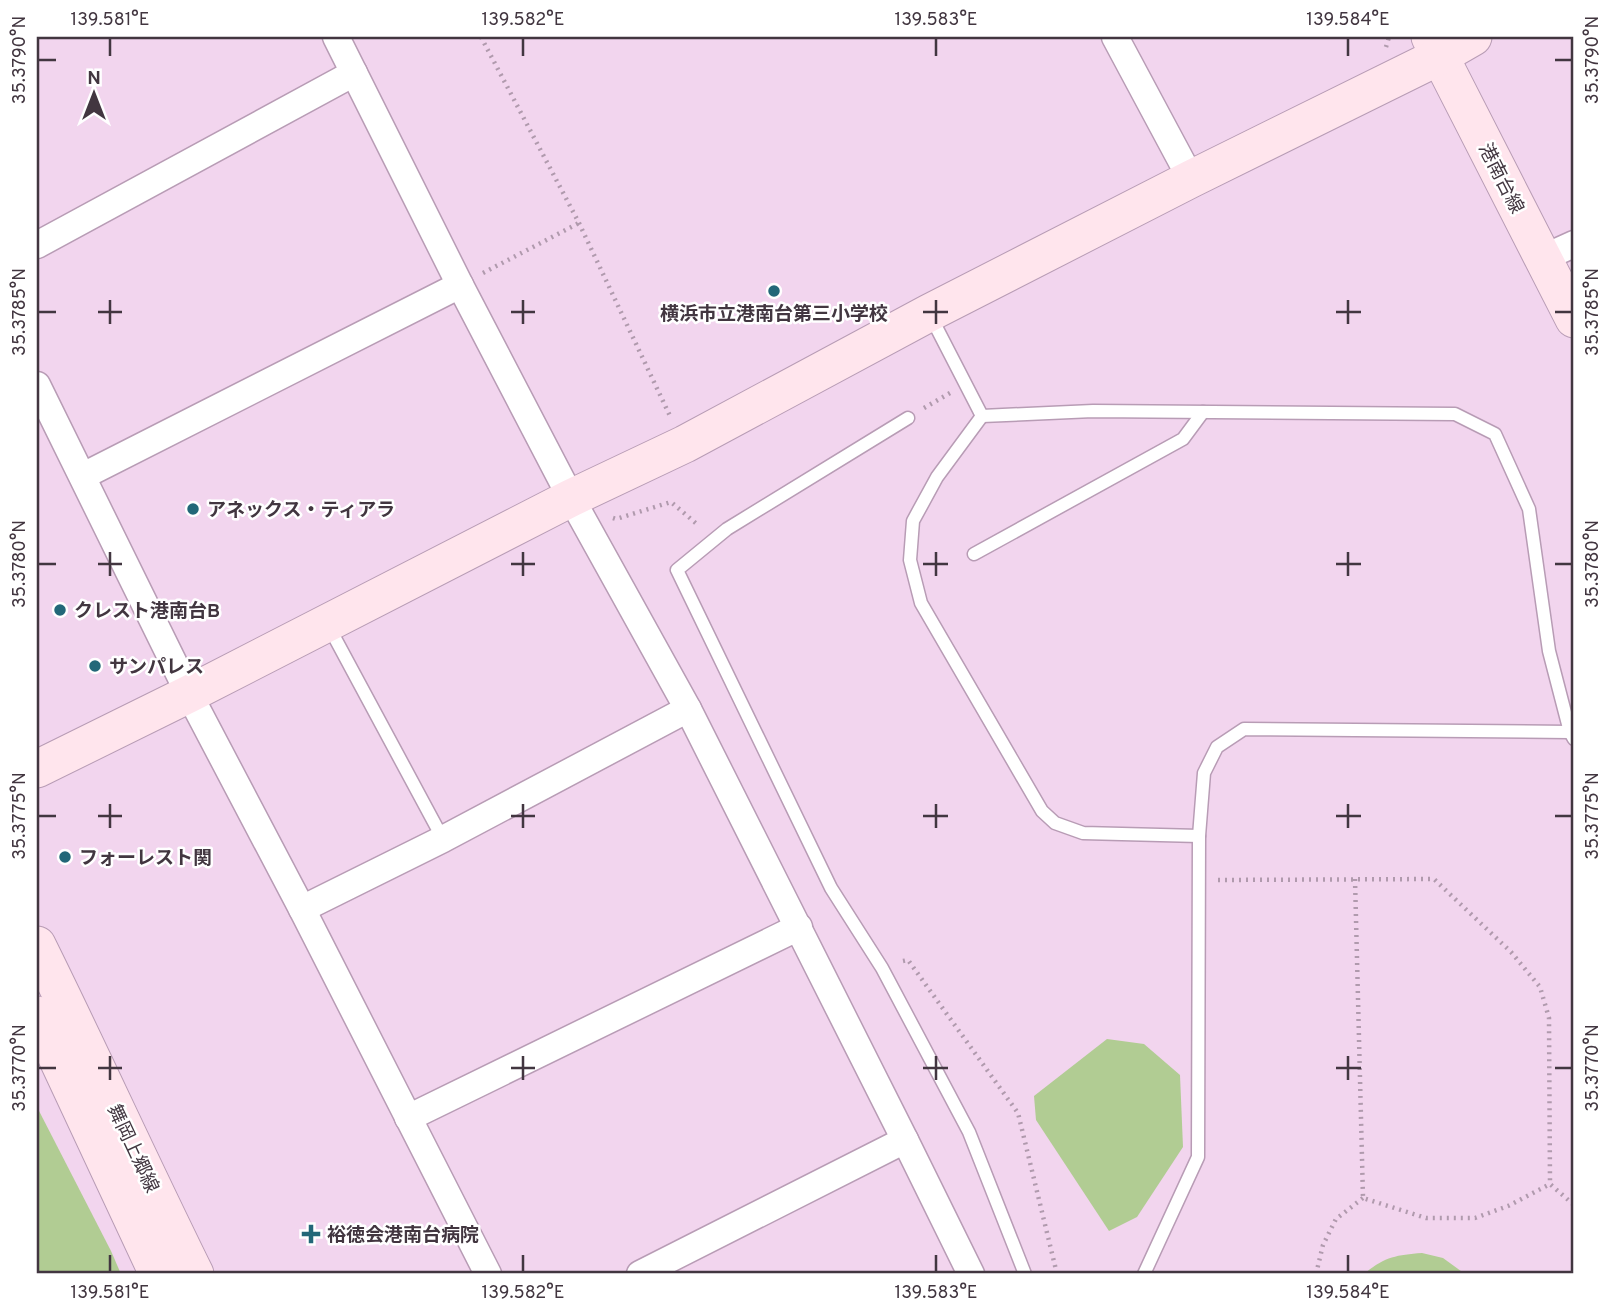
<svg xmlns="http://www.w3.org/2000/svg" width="1611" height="1311" font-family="Overpass,'Noto Sans JP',sans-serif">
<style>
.green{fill:#b1cc93}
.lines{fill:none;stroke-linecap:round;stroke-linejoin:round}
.lane-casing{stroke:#b89cb5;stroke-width:15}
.street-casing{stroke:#b89cb5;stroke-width:29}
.secondary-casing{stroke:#b89cb5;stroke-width:39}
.path{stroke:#b09aad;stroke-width:4.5;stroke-dasharray:2 5;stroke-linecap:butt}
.lane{stroke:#fff;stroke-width:12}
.street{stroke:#fff;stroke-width:26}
.secondary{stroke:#ffe5ed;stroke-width:37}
.ticks{fill:none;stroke:#423640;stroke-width:2.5}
.poi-dot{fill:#226778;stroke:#fff;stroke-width:2.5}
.labels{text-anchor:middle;stroke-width:5;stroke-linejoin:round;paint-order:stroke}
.street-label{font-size:19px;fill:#423640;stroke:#fff}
.poi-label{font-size:19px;font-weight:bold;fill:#423640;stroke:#fff;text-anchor:start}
.neatline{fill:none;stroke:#423640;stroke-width:2.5}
.ticks-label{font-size:18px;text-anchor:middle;fill:#423640}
</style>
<rect width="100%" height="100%" fill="#f2d5ee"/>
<g class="green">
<polygon points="1107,1039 1144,1044 1180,1075 1183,1147 1137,1217 1109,1231 1036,1120 1034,1096"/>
<polygon points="37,1107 111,1251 121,1274 37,1274"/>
<path d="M1422,1253l21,5 22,16h-101c20,-17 32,-19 58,-21z"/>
</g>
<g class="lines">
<g class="lane-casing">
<g id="lane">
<polyline points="931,317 982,416"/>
<polyline points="982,416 1093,411 1455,414 1495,434 1529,509 1549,651 1570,732 1574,739"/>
<polyline points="982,416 937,477 913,521 910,560 921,603 1042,811 1055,823 1083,833 1199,836"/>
<polyline points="908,418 727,529 677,570 831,888 882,968 969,1132 1025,1274"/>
<polyline points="974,554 1183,439 1203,412"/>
<polyline points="329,627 443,839"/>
<polyline points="1144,1274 1198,1157 1199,836 1204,773 1217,747 1244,729 1570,732"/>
</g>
</g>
<g class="street-casing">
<g id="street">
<polyline points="336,37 460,285 571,498 688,709 905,1140 971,1274"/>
<polyline points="1115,37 1191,179"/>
<polyline points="37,245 354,73"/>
<polyline points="1543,258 1574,244"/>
<polyline points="37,385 189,694 302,909 488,1274"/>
<polyline points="83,476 460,285"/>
<polyline points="302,909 443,839 688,709"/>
<polyline points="408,1118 799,927"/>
<polyline points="640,1274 905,1140"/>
</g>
</g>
<g class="secondary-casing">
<g id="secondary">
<polyline points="1430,37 1574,319"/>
<polyline points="37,769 189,694 571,498 685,444 929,313 1191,179 1440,56 1473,37"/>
<path d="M37,945c54,109 104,220 158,329"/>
<polyline points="37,1015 158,1274"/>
</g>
</g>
<g class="path">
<polyline points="481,37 579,223 670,416"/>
<polyline points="1386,47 1389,37"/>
<polyline points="483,273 579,223"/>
<polyline points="924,408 950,393"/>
<polyline points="613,518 616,519 671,502 698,525"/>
<polyline points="1355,879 1363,1198 1426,1218 1475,1218 1508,1206 1550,1184"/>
<polyline points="1218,880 1434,879 1511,952 1540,987 1549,1018 1550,1184 1574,1205"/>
<polyline points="903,961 908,960 1018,1113 1057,1274"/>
<polyline points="1316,1274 1323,1245 1336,1219 1363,1198"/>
</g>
<use href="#lane" class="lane"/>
<use href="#street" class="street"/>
<use href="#secondary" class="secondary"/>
</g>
<path class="ticks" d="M110,38v18M523,38v18M936,38v18M1348,38v18M38,60h18M1555,60h17M110,300v24M523,300v24M936,300v24M1348,300v24M38,312h18M98,312h24M511,312h24M923,312h25M1336,312h25M1555,312h17M110,552v24M523,552v24M936,552v24M1348,552v24M38,564h18M98,564h24M511,564h24M923,564h25M1336,564h25M1555,564h17M110,804v24M523,804v24M936,804v24M1348,804v24M38,816h18M98,816h24M511,816h24M923,816h25M1336,816h25M1555,816h17M110,1056v24M523,1056v24M936,1056v24M1348,1056v24M38,1068h18M98,1068h24M511,1068h24M923,1068h25M1336,1068h25M1555,1068h17M110,1255v17M523,1255v17M936,1255v17M1348,1255v17"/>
<g class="poi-dot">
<circle cx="774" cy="291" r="7"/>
<circle cx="193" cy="509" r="7"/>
<circle cx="60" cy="610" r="7"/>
<circle cx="95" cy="666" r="7"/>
<circle cx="65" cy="857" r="7"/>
<path d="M307.5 1223.5h7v7h7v7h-7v7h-7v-7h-7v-7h7z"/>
</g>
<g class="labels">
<g class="street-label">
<text transform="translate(1502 178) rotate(63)" y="7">港南台線</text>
<text transform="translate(134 1148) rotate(65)" y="7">舞岡上郷線</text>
</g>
<g class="poi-label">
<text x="774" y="320" text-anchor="middle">横浜市立港南台第三小学校</text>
<text x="207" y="516">アネックス・ティアラ</text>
<text x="74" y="617">クレスト港南台B</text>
<text x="109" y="673">サンパレス</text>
<text x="79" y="864">フォーレスト関</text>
<text x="327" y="1241">裕徳会港南台病院</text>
</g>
</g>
<rect width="1611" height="1311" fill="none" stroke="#ffffff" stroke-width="77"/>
<g transform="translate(94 94)" stroke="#ffffff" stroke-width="5" paint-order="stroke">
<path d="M0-5L12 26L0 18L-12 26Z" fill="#423640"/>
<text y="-10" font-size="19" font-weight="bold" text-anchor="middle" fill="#423640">N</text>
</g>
<rect x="38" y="38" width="1534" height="1234" class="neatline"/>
<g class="ticks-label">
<text x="110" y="25">139.581°E</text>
<text x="523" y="25">139.582°E</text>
<text x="936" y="25">139.583°E</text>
<text x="1348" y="25">139.584°E</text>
<text transform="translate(19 60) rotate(-90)" y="6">35.3790°N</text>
<text transform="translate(1592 60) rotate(-90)" y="6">35.3790°N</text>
<text transform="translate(19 312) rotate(-90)" y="6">35.3785°N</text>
<text transform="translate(1592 312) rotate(-90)" y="6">35.3785°N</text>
<text transform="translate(19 564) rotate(-90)" y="6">35.3780°N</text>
<text transform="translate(1592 564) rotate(-90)" y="6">35.3780°N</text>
<text transform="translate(19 816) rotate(-90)" y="6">35.3775°N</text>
<text transform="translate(1592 816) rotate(-90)" y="6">35.3775°N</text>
<text transform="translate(19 1068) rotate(-90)" y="6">35.3770°N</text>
<text transform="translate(1592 1068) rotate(-90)" y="6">35.3770°N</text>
<text x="110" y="1298">139.581°E</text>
<text x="523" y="1298">139.582°E</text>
<text x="936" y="1298">139.583°E</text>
<text x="1348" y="1298">139.584°E</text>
</g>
</svg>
